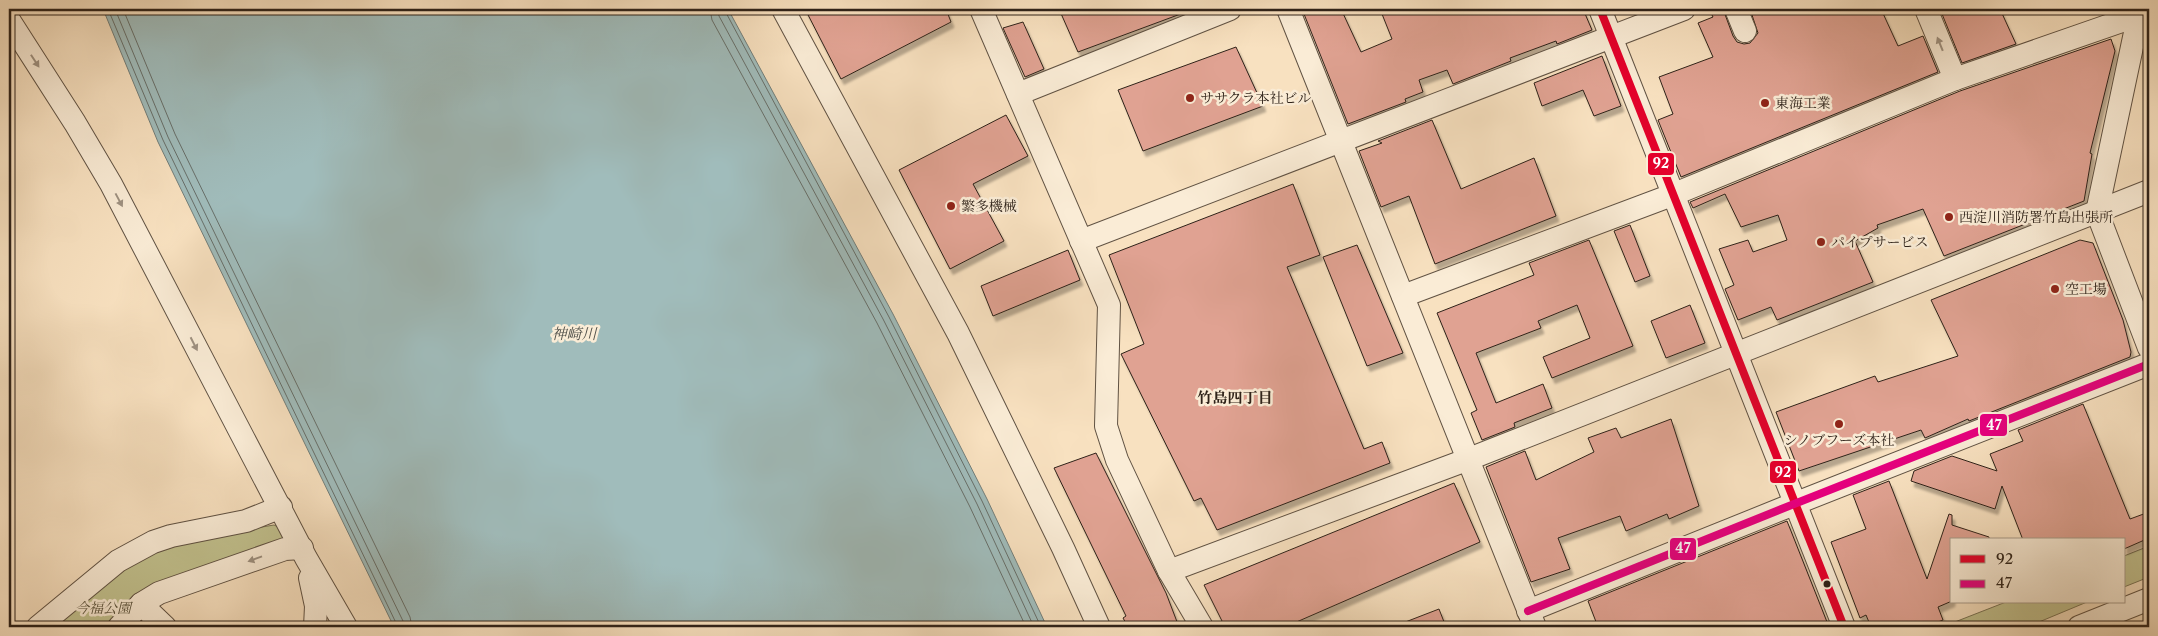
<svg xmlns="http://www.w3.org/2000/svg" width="2158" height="636" font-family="'Libre Caslon Text','Noto Serif JP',serif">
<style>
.green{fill:#c2c28f;stroke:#787254}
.water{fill:#a0bcbb;stroke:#727e7a}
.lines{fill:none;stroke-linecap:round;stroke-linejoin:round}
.shore{stroke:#676f6a;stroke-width:1}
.building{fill:#e0a292;stroke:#2e2219;filter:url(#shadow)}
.minor-casing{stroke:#605243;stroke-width:24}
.minor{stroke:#faecd6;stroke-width:22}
.bus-1-casing{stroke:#faecd6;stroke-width:11}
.bus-2-casing{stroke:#faecd6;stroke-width:11}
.bus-1{stroke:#e4002b;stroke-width:8}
.bus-2{stroke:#e5007d;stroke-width:8}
.oneway{fill:#9e9181}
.poi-dot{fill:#8f2418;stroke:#faecd6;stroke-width:2}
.bus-dot{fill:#2e2219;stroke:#faecd6;stroke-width:2}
.labels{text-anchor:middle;stroke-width:5;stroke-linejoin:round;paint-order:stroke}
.poi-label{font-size:14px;fill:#2e2219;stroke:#faecd6;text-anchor:start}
.park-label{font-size:14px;font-style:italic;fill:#5a523c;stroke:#faecd6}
.water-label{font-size:15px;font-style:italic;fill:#50504a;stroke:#faecd6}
.neighbourhood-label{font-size:15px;font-weight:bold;fill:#2e2219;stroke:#faecd6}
.line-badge{stroke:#faecd6;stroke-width:2}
.badge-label{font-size:14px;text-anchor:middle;font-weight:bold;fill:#fff}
</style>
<defs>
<filter id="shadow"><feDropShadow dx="3" dy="5.5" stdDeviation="1" flood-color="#0004"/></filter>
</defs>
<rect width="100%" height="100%" fill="#f8e1c0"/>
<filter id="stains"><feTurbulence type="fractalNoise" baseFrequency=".004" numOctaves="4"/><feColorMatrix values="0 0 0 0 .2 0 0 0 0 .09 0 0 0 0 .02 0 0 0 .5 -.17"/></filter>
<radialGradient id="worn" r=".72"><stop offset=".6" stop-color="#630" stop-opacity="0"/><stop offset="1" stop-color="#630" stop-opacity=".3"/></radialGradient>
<g class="green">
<path d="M274,525l13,6 -6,12 -169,84h-61c31,-26 62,-58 100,-75 36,-16 84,-20 123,-27z"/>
<polygon points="2149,546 2149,577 2124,587 2124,556"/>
<polygon points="2006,602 2087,602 2027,627 1942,627"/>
</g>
<polygon class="water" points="103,9 728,9 893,314 987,499 1047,627 394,627 158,142"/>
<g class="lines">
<g class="shore">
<polyline points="108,9 163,140 398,627"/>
<polyline points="115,9 168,137 403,621 404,627"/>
<polyline points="123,9 175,134 410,617 412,627"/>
<polyline points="710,9 712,20 877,323 970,507 1026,627"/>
<polyline points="717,9 719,16 883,319 977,504 1034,627"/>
<polyline points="724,9 889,317 982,501 1041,627"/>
</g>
</g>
<g class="building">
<polygon points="805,9 946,9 951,22 841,79"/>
<polygon points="1059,9 1194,9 1078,52"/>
<polygon points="1302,9 1341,9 1361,52 1392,39 1380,9 1583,9 1592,30 1557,44 1556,41 1510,58 1511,61 1453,84 1447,70 1419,80 1423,92 1405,99 1406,102 1348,124"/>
<polygon points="1709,9 1723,9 1733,36 1737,42 1744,44 1750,43 1758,33 1750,9 1881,9 1898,46 1923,36 1938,72 1681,177 1658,120 1673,114 1659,77 1713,57 1698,23 1713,17"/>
<polygon points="1940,9 2000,9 2016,44 1962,63"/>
<polygon points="1023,22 1044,69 1025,77 1003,28"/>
<polygon points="2111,39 2115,51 2090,153 2092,154 2084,201 1944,256 1923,209 1877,225 1878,228 1855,241 1873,282 1777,320 1771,307 1738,320 1725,289 1734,285 1719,249 1748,240 1753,252 1787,240 1778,215 1741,227 1725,194 1693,208 1690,202 1960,91"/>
<polygon points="1236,47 1263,106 1143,151 1118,90"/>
<polygon points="1602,56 1621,106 1594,116 1583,90 1542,106 1534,83"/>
<polygon points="1006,115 1028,156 973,184 1004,241 950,269 899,170"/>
<polygon points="1432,120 1461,189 1534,158 1556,216 1435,264 1409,196 1381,207 1359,151 1382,143 1378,141"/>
<polygon points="1293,184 1320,255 1287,267 1364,449 1382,442 1390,463 1217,530 1201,498 1194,501 1121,354 1144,344 1109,255"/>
<polygon points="1630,225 1650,276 1635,282 1614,231"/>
<polygon points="1589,240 1633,346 1552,378 1543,357 1590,338 1577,305 1538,321 1541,328 1476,353 1496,403 1543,384 1552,408 1514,423 1515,427 1482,440 1471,413 1477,410 1437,313 1534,275 1529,263"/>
<polygon points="2080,240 2093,243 2123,320 2131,352 2130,357 1969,421 1968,419 1925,438 1921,430 1799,471 1776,412 1875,376 1878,382 1958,356 1931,300"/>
<polygon points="1357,245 1403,353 1367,366 1323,257"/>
<polygon points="1068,250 1080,280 993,316 981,286"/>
<polygon points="1690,305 1705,343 1666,358 1651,321"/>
<polygon points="2083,404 2130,519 2149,512 2149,538 2124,549 2124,540 2023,540 2002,486 1995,509 1911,481 1914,471 1952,456 1997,471 1990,454 2023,441 2018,430"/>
<polygon points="1671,419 1699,506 1669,519 1667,514 1626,531 1620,516 1558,538 1570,569 1531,582 1486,467 1525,451 1536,480 1594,452 1588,438 1616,428 1621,438"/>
<polygon points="1096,453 1166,593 1179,627 1128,627 1123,618 1126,616 1054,468"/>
<polygon points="1889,481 1927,579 1949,514 1952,515 1952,525 1989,537 1989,540 1952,540 1952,601 1938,607 1943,620 1925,627 1871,627 1866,615 1860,618 1831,542 1866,529 1853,495"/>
<polygon points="1454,483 1480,542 1285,627 1225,627 1204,585"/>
<polygon points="1787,521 1829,627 1598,627 1588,601"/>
<polygon points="1439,609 1446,627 1395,627 1395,626"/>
</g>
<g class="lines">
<g class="minor-casing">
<g id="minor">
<polyline points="783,9 958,333 1063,548 1099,627"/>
<polyline points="981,9 1109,305 1106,426 1117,460 1169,571 1202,627"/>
<polyline points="1288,9 1535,627"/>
<polyline points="1600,9 1844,627"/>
<polyline points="1736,9 1745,31"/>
<polyline points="1926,9 1955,79"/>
<polyline points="2140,9 2097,212 2149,348"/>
<polyline points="9,20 75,123 111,184 306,558 346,627"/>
<polyline points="1018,94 1230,9"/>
<polyline points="1081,241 1684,9"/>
<polyline points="1403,296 1672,195 1955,79 2139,15"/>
<polyline points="1169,571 1469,459 2149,191"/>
<polyline points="310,578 316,606 315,627"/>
<polyline points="141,604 165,627"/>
<polyline points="1528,611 1784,508 2149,364"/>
<polyline points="38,627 118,561 153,542 171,536 246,521 281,507"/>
<polyline points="119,627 141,604 159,593 285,549 302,548"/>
<polyline points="2079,627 2149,599"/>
</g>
</g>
<use href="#minor" class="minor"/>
<g class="bus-1-casing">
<polyline id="bus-1" points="1600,9 1844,627"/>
</g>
<g class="bus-2-casing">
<polyline id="bus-2" points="1528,611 1784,508 2149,364"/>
</g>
<use href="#bus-1" class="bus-1"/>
<use href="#bus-2" class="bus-2"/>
</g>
<defs><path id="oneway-solid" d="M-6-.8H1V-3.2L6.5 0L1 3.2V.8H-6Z" transform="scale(1.25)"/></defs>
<g class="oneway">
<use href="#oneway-solid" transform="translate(1940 44) rotate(-112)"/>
<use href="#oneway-solid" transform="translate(35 61) rotate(57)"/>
<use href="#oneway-solid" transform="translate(119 200) rotate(62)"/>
<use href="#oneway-solid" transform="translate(194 344) rotate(63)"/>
<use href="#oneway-solid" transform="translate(255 559) rotate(160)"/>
</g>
<g class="poi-dot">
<circle cx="1190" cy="98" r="5"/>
<circle cx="1765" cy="103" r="5"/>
<circle cx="951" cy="206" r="5"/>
<circle cx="1949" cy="217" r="5"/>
<circle cx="1821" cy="242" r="5"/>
<circle cx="2055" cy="289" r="5"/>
<circle cx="1839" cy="424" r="5"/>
</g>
<circle class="bus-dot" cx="1827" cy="584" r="4.5"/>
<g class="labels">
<g class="poi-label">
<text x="1200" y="103">ササクラ本社ビル</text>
<text x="1775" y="108">東海工業</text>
<text x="961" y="211">繁多機械</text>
<text x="1959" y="222">西淀川消防署竹島出張所</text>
<text x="1831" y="247">パイプサービス</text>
<text x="2065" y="294">空工場</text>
<text x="1839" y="445" text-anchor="middle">シノブフーズ本社</text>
</g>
<g class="park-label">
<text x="103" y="613">今福公園</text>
</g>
<g class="water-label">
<text x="574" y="339">神崎川</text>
</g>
<g class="neighbourhood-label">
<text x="1235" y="403">竹島四丁目</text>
</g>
</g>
<g class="line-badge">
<rect x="1647" y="152" width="28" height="24" rx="5" fill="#e4002b"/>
<rect x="1979" y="413" width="29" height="24" rx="5" fill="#e5007d"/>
<rect x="1769" y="460" width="28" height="24" rx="5" fill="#e4002b"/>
<rect x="1669" y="537" width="28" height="24" rx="5" fill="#e5007d"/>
</g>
<g class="badge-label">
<text x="1661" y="168">92</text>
<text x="1994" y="430">47</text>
<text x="1783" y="477">92</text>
<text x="1683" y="553">47</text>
</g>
<rect width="2158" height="636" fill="none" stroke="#f8e1c0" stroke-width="30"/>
<rect x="10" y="10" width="2138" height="616" fill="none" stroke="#2e2219" stroke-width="2.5"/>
<rect x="15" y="15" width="2128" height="606" fill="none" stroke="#2e2219"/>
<rect x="1950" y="538" width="175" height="65" fill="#faecd6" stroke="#a89b8a"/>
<rect x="1960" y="555" width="25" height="8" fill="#e4002b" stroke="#a89b8a"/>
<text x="1996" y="564" font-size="15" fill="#2e2219">92</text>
<rect x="1960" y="580" width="25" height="8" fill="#e5007d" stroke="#a89b8a"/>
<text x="1996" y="588" font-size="15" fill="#2e2219">47</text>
<rect width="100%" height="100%" filter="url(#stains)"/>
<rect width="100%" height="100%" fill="url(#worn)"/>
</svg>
